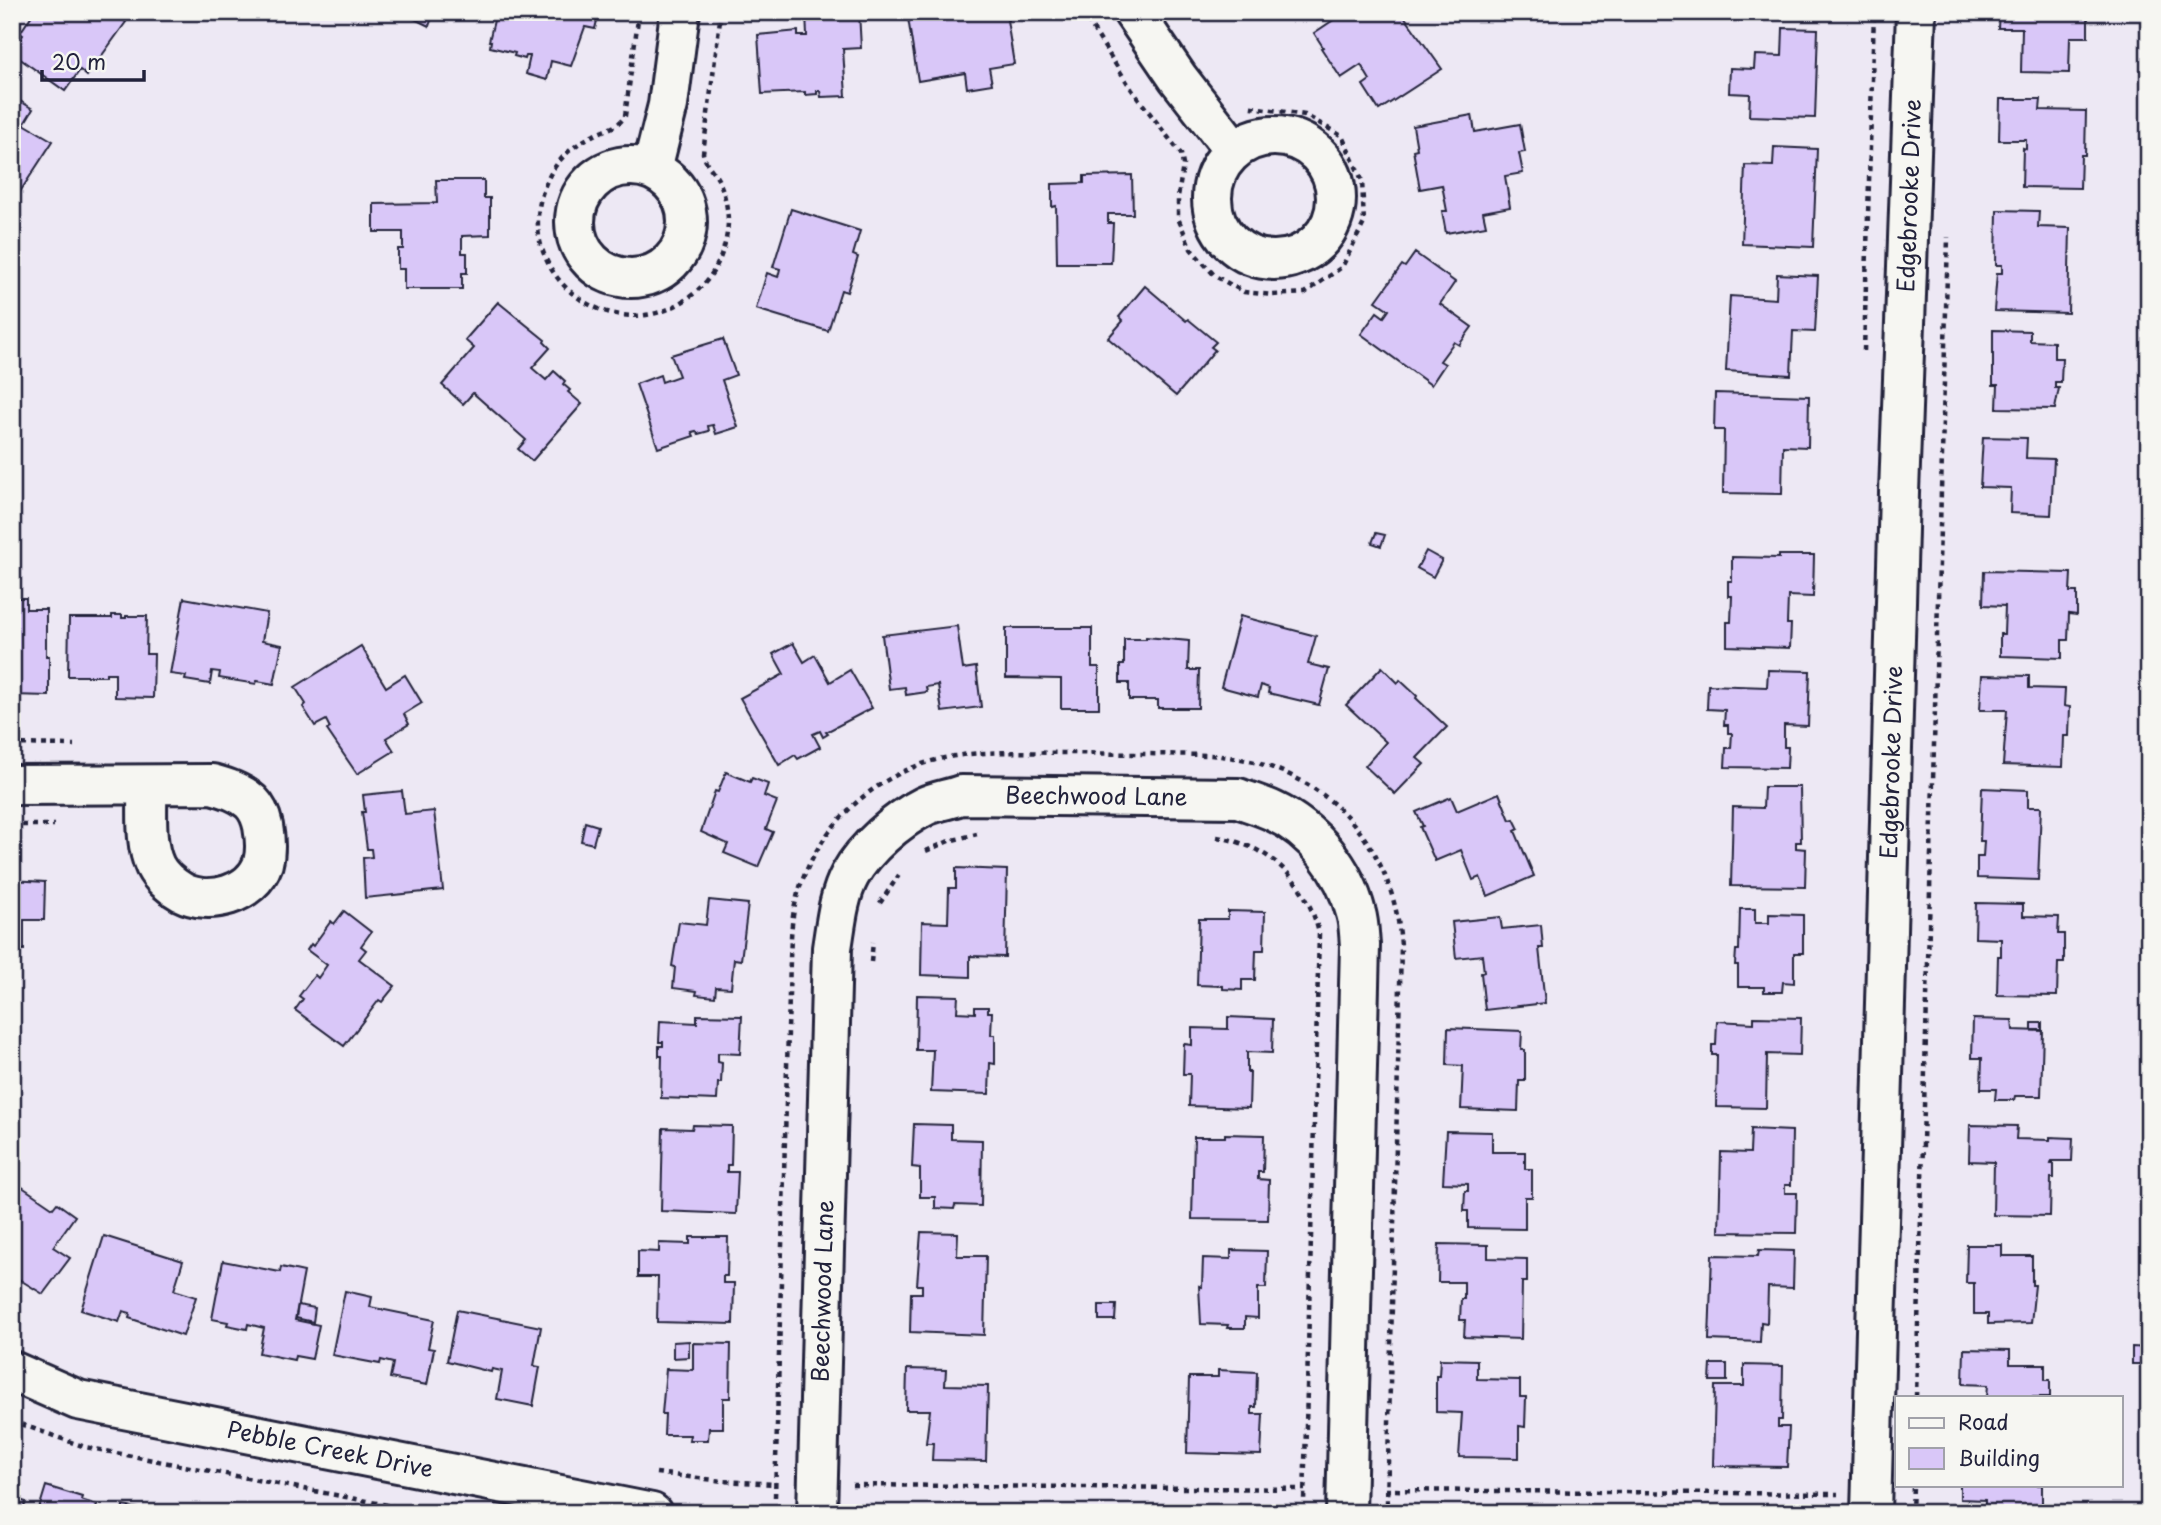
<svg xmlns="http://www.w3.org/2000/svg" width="2161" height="1525" font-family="'Playpen Sans',sans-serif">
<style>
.building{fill:#d9c7f8;stroke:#22223b;stroke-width:2}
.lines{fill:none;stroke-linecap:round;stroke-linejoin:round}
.street-casing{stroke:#22223b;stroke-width:44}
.path{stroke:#22223b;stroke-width:4.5;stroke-dasharray:5 5;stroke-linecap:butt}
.street{stroke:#f6f6f2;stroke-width:38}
.labels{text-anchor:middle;stroke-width:5;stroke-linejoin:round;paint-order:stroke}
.street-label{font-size:23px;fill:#22223b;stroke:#f6f6f2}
</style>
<rect width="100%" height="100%" fill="#ede8f4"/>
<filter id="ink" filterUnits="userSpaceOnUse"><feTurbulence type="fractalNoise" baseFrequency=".0143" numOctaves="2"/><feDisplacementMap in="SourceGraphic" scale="14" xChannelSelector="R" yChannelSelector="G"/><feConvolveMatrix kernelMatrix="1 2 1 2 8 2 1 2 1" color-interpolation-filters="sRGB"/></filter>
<g filter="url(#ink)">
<g class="building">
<polygon points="34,12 38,15 40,12 113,12 126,22 87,76 80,70 65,91 12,53 23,35 20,33"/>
<polygon points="400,12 434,12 429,26"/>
<polygon points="496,12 599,12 595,29 585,27 571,66 551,61 547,80 526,74 530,56 526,56 525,59 514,56 515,53 490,47 491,41 489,41"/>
<polygon points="806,12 859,12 861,48 843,49 846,96 821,97 820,91 817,91 817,94 805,95 805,92 762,94 758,35 798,31 798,36 807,36"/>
<polygon points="952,12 1008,12 1009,20 1007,20 1014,64 989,68 992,84 967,88 965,73 918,81 908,18 932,14 933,19 953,15"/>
<polygon points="1352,12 1356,14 1359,12 1410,12 1404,16 1442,69 1379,110 1363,85 1370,80 1361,65 1341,78 1321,48 1323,47 1314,33 1344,13 1346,16"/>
<polygon points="1999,12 2088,12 2088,37 2070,37 2069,73 2021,72 2022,28 1998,28"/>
<polygon points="1783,28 1818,29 1815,118 1749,116 1750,94 1729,93 1730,68 1754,69 1755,55 1782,56"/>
<polygon points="12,96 33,109 24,124 53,141 12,204"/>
<polygon points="2000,99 2041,99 2040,110 2086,111 2085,155 2081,155 2080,188 2022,187 2023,148 2026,149 2026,140 1999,140"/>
<polygon points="1472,115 1475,132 1520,124 1525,152 1519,153 1523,173 1505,176 1510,207 1483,212 1486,226 1446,233 1442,211 1447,211 1442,185 1420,189 1413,150 1417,149 1413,126"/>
<polygon points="1774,147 1817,149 1813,247 1742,244 1745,165 1773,166"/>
<polygon points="1132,175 1133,214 1108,214 1108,223 1113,223 1111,263 1057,263 1056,206 1052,207 1052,184 1084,183 1084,176"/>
<polygon points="436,180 484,180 484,198 490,198 490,235 462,236 462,253 467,253 467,273 462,273 462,289 404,289 404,269 398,269 398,249 403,249 403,232 374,232 374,204 437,203"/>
<polygon points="791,209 860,231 853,255 858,257 847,292 841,290 828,331 756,309 767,273 778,277 780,269 773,267"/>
<polygon points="1997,210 2039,211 2038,227 2070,228 2068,313 1994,311 1997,273 2002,273 2002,265 1996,265"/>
<polygon points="1415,253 1455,282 1440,304 1472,327 1459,345 1454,342 1440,361 1445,364 1431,385 1361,334 1377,312 1384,317 1389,310 1376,301 1402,265 1405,267"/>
<polygon points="1777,274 1818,276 1815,332 1793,331 1791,375 1726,371 1730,296 1776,299"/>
<polygon points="1145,286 1186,321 1188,319 1216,342 1211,347 1215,350 1176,396 1108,338 1123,321 1119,317"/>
<polygon points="498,302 545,340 544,342 550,348 532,368 546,380 554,371 565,381 563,384 570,390 568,392 582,404 532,461 518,449 526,440 473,393 463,404 442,385 474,348 465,340"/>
<polygon points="1993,330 2030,331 2030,341 2054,342 2054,358 2062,358 2061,382 2055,382 2055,388 2059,388 2055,409 1997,408 1998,385 1993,385"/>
<polygon points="723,339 736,375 722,380 738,427 716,434 713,425 708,426 709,431 698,434 696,431 692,432 694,436 658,448 636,384 660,375 662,382 679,376 671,355"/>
<polygon points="1715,393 1809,396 1808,447 1783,446 1782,494 1723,493 1724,430 1714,430"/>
<polygon points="1983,437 2027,438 2026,458 2054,459 2051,515 2010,513 2011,488 1980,487"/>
<polygon points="1376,533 1385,535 1381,546 1372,543"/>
<polygon points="1426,551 1442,560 1433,577 1417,568"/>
<polygon points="1779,555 1814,555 1813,597 1788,596 1787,624 1791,624 1790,648 1727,646 1727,622 1731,622 1732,596 1728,596 1728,581 1732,581 1732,557 1779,558"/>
<polygon points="1984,571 2071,573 2070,592 2077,592 2077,615 2069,614 2068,640 2062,640 2062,658 2000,656 2000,634 2004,634 2005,606 1983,605"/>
<polygon points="12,598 26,598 26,609 46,609 46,656 49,656 49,696 12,695"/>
<polygon points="184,598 267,613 262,641 282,645 274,684 257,681 256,684 219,678 220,672 212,671 210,684 185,680 186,676 170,674"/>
<polygon points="112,615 122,615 122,618 126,618 126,616 147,616 146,654 154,654 153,698 115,697 115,673 106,673 106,676 68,676 69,618 112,618"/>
<polygon points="1240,616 1316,636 1308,664 1329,669 1319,705 1268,693 1269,688 1261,685 1258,697 1221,687"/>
<polygon points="957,626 963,669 976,667 981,707 942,712 938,685 926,687 927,692 906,695 905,687 889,689 882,635"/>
<polygon points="1006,628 1092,628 1092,667 1099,667 1099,708 1061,708 1061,679 1006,678"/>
<polygon points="1146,637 1189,641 1188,670 1199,670 1198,708 1158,708 1158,700 1129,700 1129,683 1120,683 1120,665 1124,665 1124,639 1146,639"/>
<polygon points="793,643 804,662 815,655 830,682 850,670 872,708 826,732 828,734 823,737 820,731 813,734 820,747 798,759 795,755 779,765 740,698 784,674 773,654"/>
<polygon points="361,646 386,687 405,675 422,703 404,714 409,724 386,738 394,751 357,774 327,730 330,728 326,720 315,726 303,707 306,704 295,687"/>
<polygon points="1382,667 1398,683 1400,680 1417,696 1416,698 1447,727 1417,758 1424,764 1395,794 1365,766 1386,742 1346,705"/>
<polygon points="1768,670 1810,671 1808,726 1784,725 1784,747 1788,747 1787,768 1725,767 1726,748 1731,748 1732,733 1728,733 1728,725 1724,725 1725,710 1707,709 1708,685 1767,687"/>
<polygon points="1982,675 2029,676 2029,688 2065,689 2064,706 2070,707 2069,736 2064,736 2063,767 2003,765 2007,710 1980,710"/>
<polygon points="726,772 750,782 752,778 768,784 764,796 777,801 766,829 773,832 758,867 724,853 728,844 701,832 715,791 718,792"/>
<polygon points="1764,787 1800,787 1801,842 1796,842 1796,848 1806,849 1805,887 1731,886 1733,807 1763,808"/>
<polygon points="1982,788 2028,790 2028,807 2041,807 2038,880 1977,878 1977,857 1983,857 1984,841 1980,841"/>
<polygon points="402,791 405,814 434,811 443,890 365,898 363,858 372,857 371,849 367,849 362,812 365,812 363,795"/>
<polygon points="1499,793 1510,820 1514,819 1519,829 1515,831 1534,876 1488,896 1480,877 1473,880 1461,850 1435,861 1420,827 1423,826 1416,812 1451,797 1457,811"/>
<polygon points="585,822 598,826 593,844 581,841"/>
<polygon points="956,868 1007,870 1005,957 970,956 970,977 921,975 922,922 948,923 949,888 956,888"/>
<polygon points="12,880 45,882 44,920 24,920 24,950 12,950"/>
<polygon points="709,900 748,904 741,960 734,959 731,988 716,987 715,997 696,995 697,991 673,988 675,967 672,966 679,922 706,925"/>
<polygon points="1976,903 2023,904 2023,916 2059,917 2058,934 2064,934 2064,963 2058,963 2057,996 1997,995 1998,956 2001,956 2001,939 1975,938"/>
<polygon points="1740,909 1755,909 1755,923 1769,923 1769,914 1803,915 1803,953 1794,953 1794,983 1783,982 1782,992 1764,992 1764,987 1738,987 1738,965 1735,965 1736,950 1739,950"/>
<polygon points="344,911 371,932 361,946 366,950 359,959 395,986 382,1002 379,1000 344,1046 295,1010 303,999 299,996 315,975 318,978 327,965 307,950 311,944 313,946 331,921 334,924"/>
<polygon points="1228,911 1265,912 1264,950 1256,950 1255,980 1242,980 1242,990 1223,989 1223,986 1197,985 1199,919 1228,919"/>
<polygon points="1500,917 1502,929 1541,925 1543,948 1539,948 1545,1003 1485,1010 1481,973 1484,972 1482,955 1456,958 1452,922"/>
<polygon points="917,995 958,996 957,1012 975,1013 975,1007 988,1007 988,1012 992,1012 991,1035 995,1035 995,1064 990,1063 989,1094 931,1092 933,1050 916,1050"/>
<polygon points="697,1015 742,1016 740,1054 718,1053 718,1062 722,1063 721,1083 718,1083 717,1100 661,1098 662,1056 659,1056 659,1046 663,1046 663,1042 659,1042 660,1021 697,1023"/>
<polygon points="1228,1017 1273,1019 1272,1053 1247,1052 1247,1072 1250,1072 1249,1108 1189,1106 1190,1074 1183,1074 1184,1044 1192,1045 1192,1028 1228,1029"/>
<polygon points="1754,1017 1801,1018 1800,1055 1767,1054 1766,1108 1716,1107 1717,1055 1712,1055 1712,1045 1716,1045 1717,1021 1754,1023"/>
<polygon points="1973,1019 2012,1020 2013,1030 2043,1031 2041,1096 2015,1096 2014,1100 1995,1100 1996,1089 1981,1089 1982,1058 1972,1058"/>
<rect x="2032" y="1023" width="10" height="7"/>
<polygon points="1448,1028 1522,1031 1521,1050 1525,1050 1525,1081 1519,1081 1518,1111 1461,1109 1463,1066 1447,1065"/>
<polygon points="914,1124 951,1125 951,1139 982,1140 981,1206 955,1205 954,1209 935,1208 935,1197 920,1197 920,1168 912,1167"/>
<polygon points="693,1125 732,1126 731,1165 727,1165 727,1172 738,1172 736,1214 661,1211 663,1128 692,1129"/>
<polygon points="1970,1125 2017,1126 2016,1139 2050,1140 2050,1137 2073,1138 2072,1161 2052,1161 2051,1164 2054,1164 2054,1178 2051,1178 2050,1216 1993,1215 1994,1162 1969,1161"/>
<polygon points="1751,1129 1792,1131 1791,1185 1785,1185 1785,1193 1797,1193 1796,1233 1719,1232 1721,1152 1750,1153"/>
<polygon points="1446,1131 1492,1132 1492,1152 1525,1152 1525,1169 1532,1169 1532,1197 1525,1197 1525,1229 1468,1228 1468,1211 1464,1211 1465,1191 1468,1191 1468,1184 1443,1183"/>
<polygon points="1225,1134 1264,1135 1263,1172 1258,1172 1258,1179 1269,1180 1268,1220 1192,1219 1194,1137 1225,1137"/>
<polygon points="12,1180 53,1208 57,1203 75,1216 53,1247 70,1258 43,1294 12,1275"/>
<polygon points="921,1232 958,1233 957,1256 986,1256 984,1335 910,1332 911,1293 922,1293 922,1285 917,1285"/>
<polygon points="104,1236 183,1261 174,1290 196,1297 183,1336 129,1318 130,1313 123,1311 119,1322 81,1310"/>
<polygon points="690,1237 728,1237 727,1276 723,1276 723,1283 734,1283 733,1324 657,1322 658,1277 638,1277 638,1251 659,1252 659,1243 690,1244"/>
<polygon points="1439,1244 1488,1245 1488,1258 1527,1259 1527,1282 1522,1282 1521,1339 1464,1337 1465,1320 1460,1320 1461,1299 1464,1299 1464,1282 1438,1282"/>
<polygon points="1967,1245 2002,1245 2002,1256 2032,1256 2032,1285 2035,1285 2031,1323 1988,1324 1988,1314 1974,1314 1974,1283 1966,1283"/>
<polygon points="1231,1250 1267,1251 1266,1288 1258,1288 1258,1318 1245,1317 1245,1328 1227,1328 1228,1325 1201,1324 1199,1286 1202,1287 1203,1258 1231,1259"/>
<polygon points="1759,1250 1794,1251 1793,1288 1768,1287 1767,1323 1761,1322 1760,1342 1709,1340 1712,1255 1758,1256"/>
<polygon points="223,1261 280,1272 281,1267 304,1272 295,1320 319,1325 312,1359 295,1356 294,1360 259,1353 264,1328 248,1324 247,1329 227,1325 228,1322 212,1319"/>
<polygon points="345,1291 372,1297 370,1307 434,1320 428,1348 434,1349 427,1385 390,1378 393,1363 381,1360 380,1364 332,1355"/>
<polygon points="298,1305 315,1308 313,1322 296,1318"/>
<polygon points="1099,1305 1116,1305 1115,1320 1099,1320"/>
<polygon points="457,1310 541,1327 534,1366 540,1367 533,1406 497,1399 502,1371 492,1369 491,1372 447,1361"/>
<polygon points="2141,1326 2149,1326 2149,1338 2140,1338"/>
<polygon points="689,1341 689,1357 673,1358 673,1342"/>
<polygon points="693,1343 731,1344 730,1398 723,1398 723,1428 709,1428 708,1440 689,1440 690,1435 664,1435 665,1414 662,1414 666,1369 693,1370"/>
<polygon points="2132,1347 2149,1348 2149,1364 2132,1364"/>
<polygon points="1964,1349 2010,1350 2010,1364 2045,1364 2045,1380 2050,1380 2050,1397 1987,1397 1988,1385 1963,1384"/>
<polygon points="1440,1359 1477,1360 1477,1379 1520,1380 1520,1397 1526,1397 1525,1427 1519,1426 1519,1458 1459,1457 1462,1413 1436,1412 1436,1376 1439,1376"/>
<polygon points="1711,1364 1727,1364 1727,1381 1710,1381"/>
<polygon points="1744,1365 1783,1366 1782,1420 1778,1420 1778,1427 1789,1427 1787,1467 1713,1466 1715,1386 1744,1386"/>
<polygon points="907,1369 946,1370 945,1385 988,1386 986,1461 932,1460 933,1443 926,1443 930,1410 906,1410"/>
<polygon points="1218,1370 1257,1372 1256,1407 1252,1407 1252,1414 1263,1414 1261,1455 1187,1453 1189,1377 1218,1377"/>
<polygon points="1960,1485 2042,1485 2042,1513 1985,1513 1985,1500 1960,1499"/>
<polygon points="46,1486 82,1497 81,1500 97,1505 95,1513 12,1513 12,1498 26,1502 24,1507 38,1512"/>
<polygon points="123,1506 162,1513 122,1513"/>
</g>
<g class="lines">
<g class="street-casing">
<g id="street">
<polyline points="1133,12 1178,78 1234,150"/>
<circle cx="1274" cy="198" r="62"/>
<circle cx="631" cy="222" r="56"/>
<polyline points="652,169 668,105 680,12"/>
<path d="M12,785l200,-1c14,4 28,8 39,18 6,6 10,15 12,24 2,11 3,26 0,37 -11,32 -54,43 -81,29 -11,-6 -22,-16 -27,-26 -11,-24 -7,-55 -8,-80"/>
<path id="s1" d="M12,1371l66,29 574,113"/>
<path id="s2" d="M817,1513l15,-565c4,-24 6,-51 18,-73 15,-27 47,-55 75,-69 11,-5 25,-7 36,-11l277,3c11,4 24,8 35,13 41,19 72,59 83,102 3,10 3,22 4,32l-14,568"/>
<path id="s3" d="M1871,1513l28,-1020 17,-481"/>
</g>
</g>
<g class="path">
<path d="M639,12l-14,104c-7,12 -20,13 -31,19 -21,10 -39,26 -48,48 -40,95 77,177 153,106 18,-17 28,-42 29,-67 0,-14 -4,-34 -12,-46 -5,-8 -11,-13 -13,-23l18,-141"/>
<polyline points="1082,12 1132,90 1181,154 1183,165 1178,197 1178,218 1191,249 1215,276 1244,292 1272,295 1305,293 1342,267 1364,223 1362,180 1342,136 1305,115 1246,106"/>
<polyline points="1864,351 1874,12"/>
<polyline points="12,744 74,745"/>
<polyline points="12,825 54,825"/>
<path d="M1217,837c53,9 89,43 102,96l-15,569"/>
<polyline points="926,851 949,841 977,834"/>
<polyline points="880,903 899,875"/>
<polyline points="871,962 873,942"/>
<polyline points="1916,1397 1948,237"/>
<polyline points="12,1421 85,1447 429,1513"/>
<polyline points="656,1473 723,1481 776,1484"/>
<polyline points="852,1485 1305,1489"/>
<polyline points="1385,1490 1838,1494"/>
<path d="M775,1497l15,-538c1,-19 1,-39 6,-58 18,-74 83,-134 159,-145 38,-6 78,-3 116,-3 46,1 92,1 138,2 108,6 185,83 192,191l-14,557"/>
<polyline points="1912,1513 1913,1485"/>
</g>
<use href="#street" class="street"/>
</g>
</g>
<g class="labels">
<g class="street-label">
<text dy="8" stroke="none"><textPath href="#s3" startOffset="1318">Edgebrooke Drive</textPath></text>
<text dy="8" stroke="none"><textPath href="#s3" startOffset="751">Edgebrooke Drive</textPath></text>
<text dy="8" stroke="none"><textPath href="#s2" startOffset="917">Beechwood Lane</textPath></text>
<text dy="8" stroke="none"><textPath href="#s2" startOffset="222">Beechwood Lane</textPath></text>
<text dy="8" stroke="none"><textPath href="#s1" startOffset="329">Pebble Creek Drive</textPath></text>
</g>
</g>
<rect width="2161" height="1525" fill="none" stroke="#f6f6f2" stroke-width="42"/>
<rect x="21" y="21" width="2119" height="1483" fill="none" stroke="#22223b" stroke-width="2.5" filter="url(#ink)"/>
<rect x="1895" y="1396" width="228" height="91" fill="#f6f6f2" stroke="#a1a1a9" stroke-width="2"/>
<rect x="1909" y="1418" width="35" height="10" fill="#f6f6f2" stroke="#a1a1a9" stroke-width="2"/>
<text x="1958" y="1430" font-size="21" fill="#22223b">Road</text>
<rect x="1909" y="1448" width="35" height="21" fill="#d9c7f8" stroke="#a1a1a9" stroke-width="2"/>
<text x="1958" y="1466" font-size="21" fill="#22223b">Building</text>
<path d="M42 70v10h102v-10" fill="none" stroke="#22223b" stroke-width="3.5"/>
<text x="52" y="70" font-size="21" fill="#22223b" stroke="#f6f6f2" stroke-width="5" paint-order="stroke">20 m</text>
</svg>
